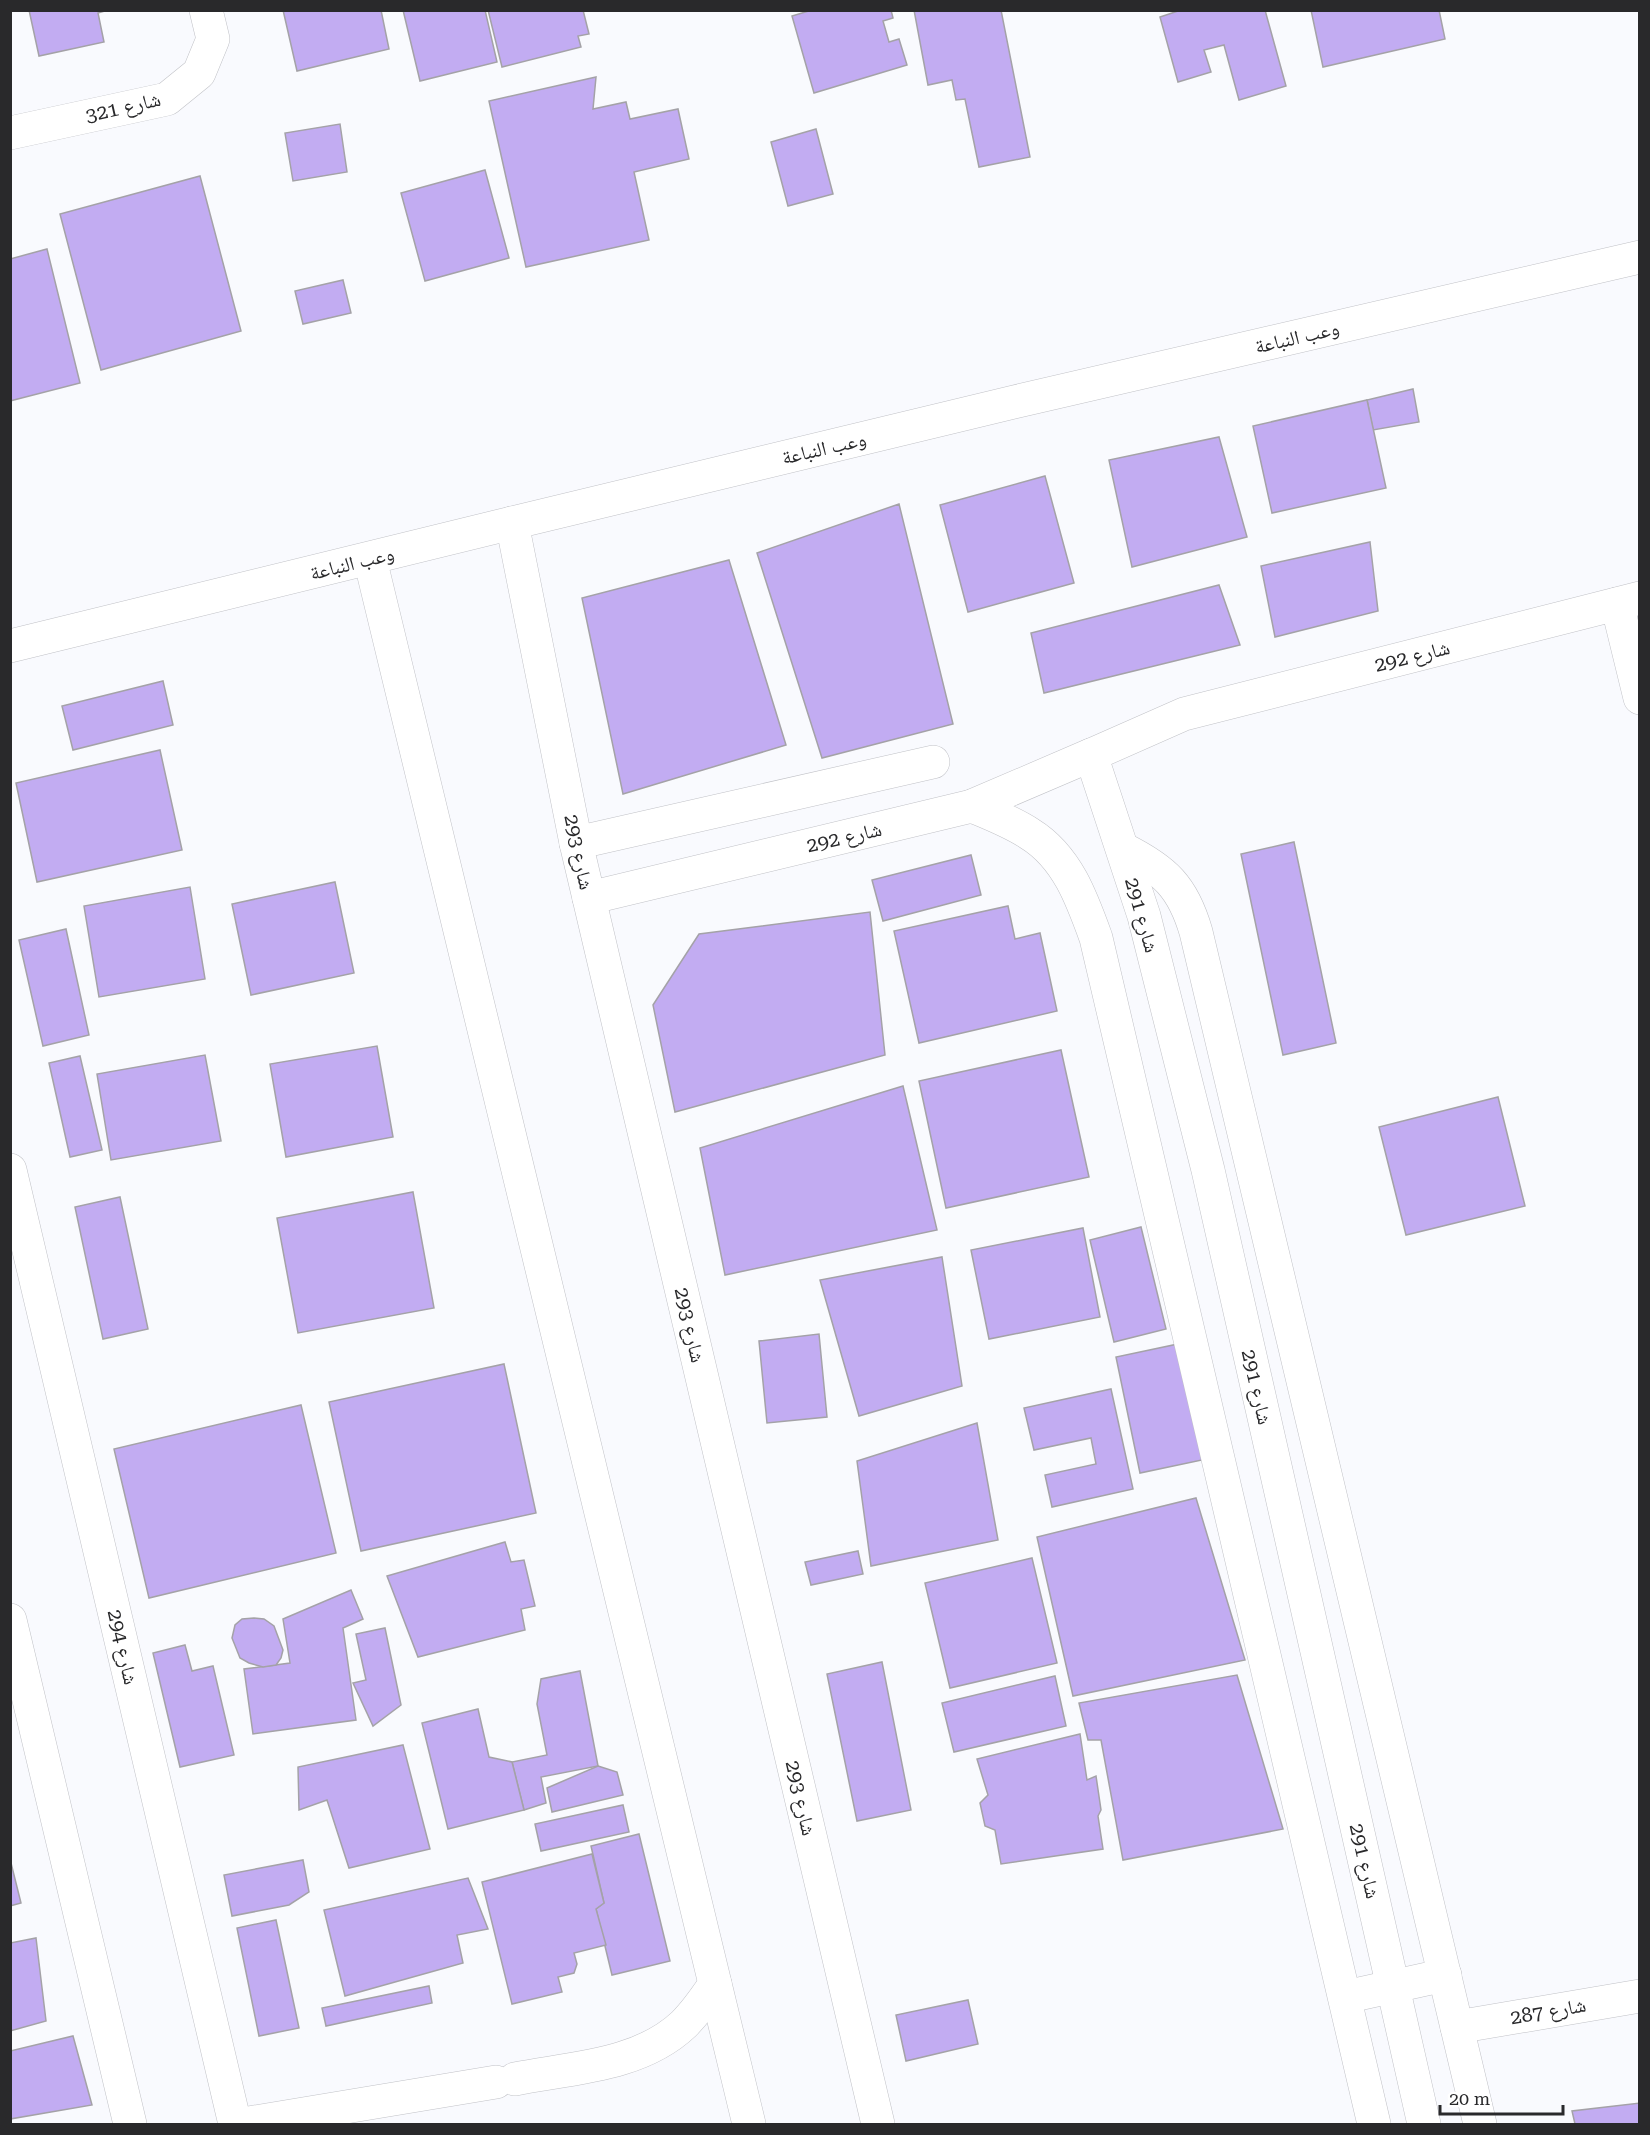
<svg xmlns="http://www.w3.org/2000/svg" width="1650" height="2135" font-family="'Roboto Serif','Noto Naskh Arabic',serif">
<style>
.building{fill:#c2acf2;stroke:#a4a2a7;stroke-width:1.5}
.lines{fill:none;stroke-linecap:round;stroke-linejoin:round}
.minor-casing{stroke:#c1c2c7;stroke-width:34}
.minor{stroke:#fff;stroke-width:33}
.labels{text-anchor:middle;stroke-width:4.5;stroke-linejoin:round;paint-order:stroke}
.street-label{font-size:20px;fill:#29292b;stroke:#fff}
</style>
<rect width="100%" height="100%" fill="#f9fafe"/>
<g class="building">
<polygon points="29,10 108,10 98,13 104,42 39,56"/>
<polygon points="283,10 381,10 389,49 297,71"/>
<polygon points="403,10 485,10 497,62 420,81"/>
<polygon points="488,10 583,10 589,34 578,36 581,47 502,67"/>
<polygon points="812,10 891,10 893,18 883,21 889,42 899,39 907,65 814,93 792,16"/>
<polygon points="914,10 1001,10 1030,157 979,167 965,99 956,100 952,80 928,85"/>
<polygon points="1181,10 1265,10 1286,86 1239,100 1224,45 1204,50 1211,72 1178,82 1160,17"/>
<polygon points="1311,10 1439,10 1445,39 1323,67"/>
<polygon points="596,77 593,109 626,102 630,119 678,109 689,159 634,172 649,240 526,267 489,101"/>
<polygon points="340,124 347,172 293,181 285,133"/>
<polygon points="816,129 833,194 788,206 771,142"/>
<polygon points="485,170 509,258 425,281 401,193"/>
<polygon points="200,176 241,331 101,370 60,214"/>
<polygon points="47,249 80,383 10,401 10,259"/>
<polygon points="343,280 351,313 303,324 295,291"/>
<polygon points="1413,389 1419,422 1373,430 1367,400"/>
<polygon points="1367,400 1386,488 1272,513 1253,426"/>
<polygon points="1219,437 1247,537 1132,567 1109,460"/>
<polygon points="1045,476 1074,583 968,612 940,505"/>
<polygon points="899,504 953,724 822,758 757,553"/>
<polygon points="1370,542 1378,611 1275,637 1261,566"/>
<polygon points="729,560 786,745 623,794 582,598"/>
<polygon points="1219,585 1240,645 1044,693 1031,633"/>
<polygon points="163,681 173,725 73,750 62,706"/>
<polygon points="160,750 182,850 37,882 16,783"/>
<polygon points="1294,842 1336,1043 1283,1055 1241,854"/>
<polygon points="971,855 981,895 883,921 872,880"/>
<polygon points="335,882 354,973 251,995 232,904"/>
<polygon points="190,887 205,979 99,997 84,906"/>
<polygon points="1008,906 1015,939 1040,933 1057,1011 919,1043 894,931"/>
<polygon points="870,912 885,1055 675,1112 653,1005 699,934"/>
<polygon points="66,929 89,1035 43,1046 19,940"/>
<polygon points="377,1046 393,1137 286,1157 270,1064"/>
<polygon points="1061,1050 1089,1177 946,1208 919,1081"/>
<polygon points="205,1055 221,1141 111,1160 97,1074"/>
<polygon points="80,1056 102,1150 70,1157 49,1063"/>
<polygon points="903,1086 937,1230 725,1275 700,1148"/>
<polygon points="1498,1097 1525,1206 1406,1235 1379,1127"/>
<polygon points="413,1192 434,1308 298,1333 277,1218"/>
<polygon points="120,1197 148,1329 103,1339 75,1207"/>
<polygon points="1141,1227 1166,1329 1114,1342 1090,1240"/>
<polygon points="1083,1228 1100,1317 989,1339 971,1250"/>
<polygon points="942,1257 962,1386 859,1416 820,1280"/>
<polygon points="819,1334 827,1417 767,1423 759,1341"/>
<polygon points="1178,1344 1202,1460 1140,1473 1116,1357"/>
<polygon points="504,1364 536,1513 361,1551 329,1402"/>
<polygon points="1111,1389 1133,1489 1052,1507 1045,1475 1096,1464 1091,1438 1034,1450 1024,1408"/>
<polygon points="301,1405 336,1553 149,1598 114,1449"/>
<polygon points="977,1423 998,1540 871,1566 857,1461"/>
<polygon points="1196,1498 1245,1660 1073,1696 1037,1537"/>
<polygon points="505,1542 511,1562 524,1560 535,1606 521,1609 525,1630 418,1657 387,1576"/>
<polygon points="858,1551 863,1574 811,1585 805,1562"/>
<polygon points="1032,1558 1057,1663 950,1688 925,1583"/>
<polygon points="351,1590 363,1619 343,1628 356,1720 253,1734 244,1669 290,1663 283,1619"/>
<polygon points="254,1618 264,1619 274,1626 283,1650 281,1658 276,1665 263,1667 249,1663 240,1658 232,1638 235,1625 242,1619"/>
<polygon points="385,1628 401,1705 373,1726 353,1683 366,1680 356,1634"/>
<polygon points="185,1645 192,1671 213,1666 234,1755 180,1767 153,1653"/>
<polygon points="882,1662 911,1810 857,1821 827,1674"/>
<polygon points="580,1671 598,1766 541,1777 546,1803 524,1810 512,1762 547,1755 537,1704 541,1679"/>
<polygon points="1237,1675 1283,1829 1123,1860 1101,1740 1088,1740 1079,1703"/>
<polygon points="1055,1676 1066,1726 954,1752 942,1703"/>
<polygon points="478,1709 489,1757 512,1762 524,1810 448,1829 422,1723"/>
<polygon points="1080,1734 1087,1780 1096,1776 1101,1810 1098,1816 1103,1849 1001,1864 995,1830 985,1826 980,1803 988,1795 977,1759"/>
<polygon points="403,1745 430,1849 349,1868 327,1800 299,1810 298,1767"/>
<polygon points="598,1766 617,1772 623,1795 552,1812 547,1788"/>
<polygon points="623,1805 629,1832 541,1851 535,1824"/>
<polygon points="639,1834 670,1961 612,1975 596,1909 604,1903 591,1846"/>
<polygon points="592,1854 604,1903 596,1909 606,1945 574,1953 577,1964 574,1973 558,1977 562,1992 512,2004 482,1882"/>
<polygon points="10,1859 21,1903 10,1906"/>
<polygon points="303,1860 309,1892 289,1905 232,1916 224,1875"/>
<polygon points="468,1878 488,1929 457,1935 463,1963 345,1996 324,1910"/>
<polygon points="276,1920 299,2028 259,2036 237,1928"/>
<polygon points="36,1938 46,2021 10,2031 10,1943"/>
<polygon points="429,1986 432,2003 326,2026 322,2008"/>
<polygon points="968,2000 978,2044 906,2061 896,2015"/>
<polygon points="73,2036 92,2105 10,2119 10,2051"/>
<polygon points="1640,2103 1640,2124 1575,2124 1572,2111"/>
</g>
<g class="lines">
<g class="minor-casing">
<g id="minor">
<polyline points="10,133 167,99 199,73 213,39 206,10"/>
<polyline points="512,523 576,843 878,2124"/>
<polyline points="370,559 749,2124"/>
<polyline points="1617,604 1640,698"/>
<polyline points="10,646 512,523 1014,402 1640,257"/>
<path d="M972,806c19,8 40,16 58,28 37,23 52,65 66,104l278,1186"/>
<polyline points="576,843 933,762"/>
<path d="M1123,849c42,21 60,38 73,83l284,1192"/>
<polyline points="589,898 972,806 1091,755"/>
<polyline points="10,1170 235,2124"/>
<polyline points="10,1620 130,2124"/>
<polyline points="1345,1997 1445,1975"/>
<polyline points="1457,2027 1640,1996"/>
<path d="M515,2079c56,-11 125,-13 169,-55 12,-12 21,-25 31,-40"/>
<polyline points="243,2124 496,2082"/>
<polyline points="1424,2124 1208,1170 1144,916 1091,755 1184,714 1640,598"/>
</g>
</g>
<use href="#minor" class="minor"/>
</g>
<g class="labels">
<g class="street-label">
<text transform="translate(123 107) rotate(-13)" y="7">شارع 321</text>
<text transform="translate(1297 337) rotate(-13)" y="7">وعب النباعة</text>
<text transform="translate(824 448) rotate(-13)" y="7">وعب النباعة</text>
<text transform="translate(352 563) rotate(-14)" y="7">وعب النباعة</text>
<text transform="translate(1412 656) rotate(-14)" y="7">شارع 292</text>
<text transform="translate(844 837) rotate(-13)" y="7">شارع 292</text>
<text transform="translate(579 852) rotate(78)" y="7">شارع 293</text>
<text transform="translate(1142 915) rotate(74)" y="7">شارع 291</text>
<text transform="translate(690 1325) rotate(77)" y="7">شارع 293</text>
<text transform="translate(1257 1387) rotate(77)" y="7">شارع 291</text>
<text transform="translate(123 1647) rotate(77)" y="7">شارع 294</text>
<text transform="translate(801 1798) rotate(77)" y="7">شارع 293</text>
<text transform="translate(1365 1861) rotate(77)" y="7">شارع 291</text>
<text transform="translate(1548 2011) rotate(-10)" y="7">شارع 287</text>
</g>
</g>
<rect width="1650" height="2135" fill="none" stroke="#29292b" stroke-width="24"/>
<path d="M1440 2105v9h123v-9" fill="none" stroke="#29292b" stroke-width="3"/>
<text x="1449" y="2105" font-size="18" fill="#29292b" stroke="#ffffff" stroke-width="4.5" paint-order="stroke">20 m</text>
</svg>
